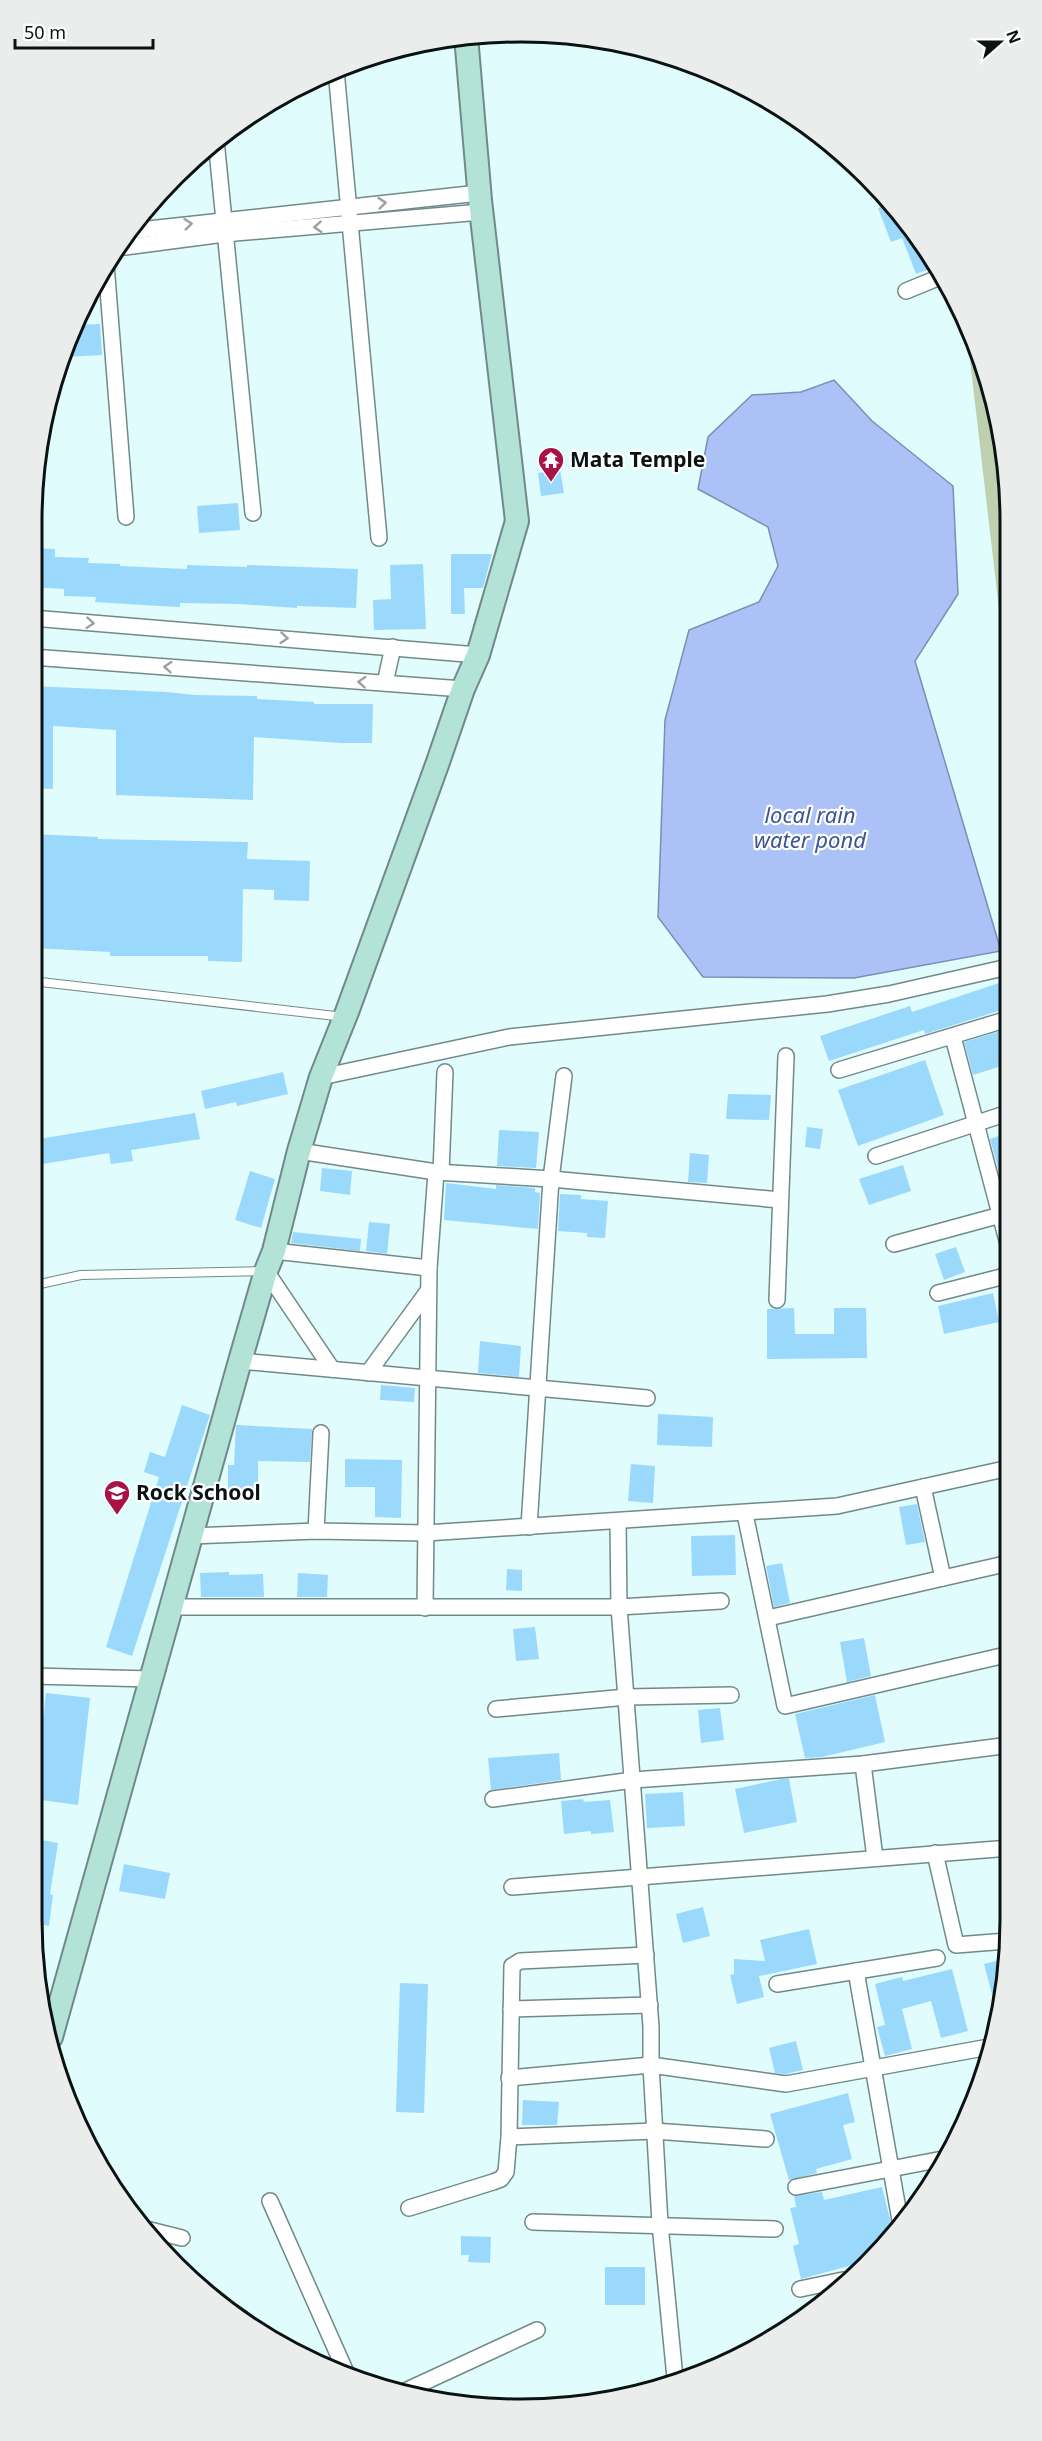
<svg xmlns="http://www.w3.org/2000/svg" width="1042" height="2441" font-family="'Noto Sans',sans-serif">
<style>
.green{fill:#bed0b0}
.water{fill:#acc2f7;stroke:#7b8eb3;stroke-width:1.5}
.building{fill:#9bd9fc}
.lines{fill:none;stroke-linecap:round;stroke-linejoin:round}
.lane-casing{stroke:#71898a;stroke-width:10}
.street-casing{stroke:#71898a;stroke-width:18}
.secondary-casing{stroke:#71898a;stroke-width:26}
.lane{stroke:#fff;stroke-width:8}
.street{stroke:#fff;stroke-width:15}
.secondary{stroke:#b3e3d6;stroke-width:22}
.oneway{stroke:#9da1a1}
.labels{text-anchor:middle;stroke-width:4.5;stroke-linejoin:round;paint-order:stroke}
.poi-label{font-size:21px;font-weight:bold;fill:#0a1313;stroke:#fff;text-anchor:start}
.water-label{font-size:22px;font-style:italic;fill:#3d5495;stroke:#fff}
.rim{fill:none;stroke:#0a1313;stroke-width:3}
</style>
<rect width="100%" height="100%" fill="#e1fcfc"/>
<polygon class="green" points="970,360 982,366 1006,457 1007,633 1002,635"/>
<polygon class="water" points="834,380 872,421 953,486 958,594 915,661 1001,951 854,978 703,977 658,917 665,720 689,630 759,602 778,566 768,527 698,489 708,437 752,395 801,392"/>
<g class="building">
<polygon points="890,203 909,223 935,267 916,274 902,238 891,242 878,208"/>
<polygon points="100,324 102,355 65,357 64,349 75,325"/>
<polygon points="560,470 564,493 541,496 538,473"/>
<polygon points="238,503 240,530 199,533 197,506"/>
<polygon points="32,548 55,549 55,557 89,558 88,563 120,564 120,566 187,569 187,565 247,567 247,565 358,569 356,608 297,606 297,608 238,604 180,603 180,607 159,606 95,602 96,597 64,596 64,589 32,587"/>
<polygon points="451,554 492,554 483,588 464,588 465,614 451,614"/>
<polygon points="423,564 426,629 374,630 373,600 391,599 390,565"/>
<polygon points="32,686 167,692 195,695 257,696 257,699 314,702 314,704 373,704 372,743 341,743 254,737 253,800 116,795 116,730 53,726 53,789 32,788"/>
<polygon points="32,834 98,837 98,839 248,842 247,859 310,861 309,901 274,900 274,890 243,889 242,962 208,961 208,956 110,956 110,952 32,948"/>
<polygon points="1008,980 1008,1008 925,1034 924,1030 829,1061 820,1036 910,1006 912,1012"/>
<polygon points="1004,1030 1008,1043 1008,1064 973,1075 964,1042"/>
<polygon points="925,1060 944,1115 858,1146 838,1090"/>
<polygon points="283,1072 288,1094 237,1106 236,1102 205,1109 201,1091"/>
<polygon points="728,1094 771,1095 769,1120 726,1119"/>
<polygon points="195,1113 200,1139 131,1150 133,1161 111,1164 109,1153 37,1165 33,1140"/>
<polygon points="807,1127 823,1129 820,1149 805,1147"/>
<polygon points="499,1130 539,1132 536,1168 497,1166"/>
<polygon points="1008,1133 1008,1197 1006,1197 990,1139"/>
<polygon points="690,1153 709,1155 707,1183 688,1182"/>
<polygon points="903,1165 911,1191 869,1205 859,1179"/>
<polygon points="322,1168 352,1171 350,1195 320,1191"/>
<polygon points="250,1171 275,1179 261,1228 235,1220"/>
<polygon points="446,1183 496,1189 496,1185 535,1188 535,1192 540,1193 538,1229 444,1220"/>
<polygon points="560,1194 581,1195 581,1199 608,1201 605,1238 587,1237 587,1233 558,1231"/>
<polygon points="369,1222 390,1224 387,1254 366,1251"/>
<polygon points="293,1232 361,1239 360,1251 291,1243"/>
<polygon points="956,1247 965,1272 944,1280 935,1254"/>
<polygon points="993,1293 999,1322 944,1334 938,1306"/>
<polygon points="794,1308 795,1334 834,1334 834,1308 866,1308 867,1358 767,1359 767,1309"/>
<polygon points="480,1341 521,1346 519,1377 478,1373"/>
<polygon points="381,1385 415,1388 414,1402 380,1400"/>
<polygon points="182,1405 210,1415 132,1656 106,1647 159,1477 144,1472 150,1452 165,1457"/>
<polygon points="658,1414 713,1417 712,1447 657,1445"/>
<polygon points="236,1425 312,1429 310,1462 258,1461 258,1491 228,1491 228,1465 234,1465"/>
<polygon points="345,1459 402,1460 401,1518 375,1517 375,1487 345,1487"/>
<polygon points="631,1464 655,1466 653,1503 628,1501"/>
<polygon points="917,1504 925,1542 906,1545 899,1507"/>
<polygon points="735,1535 736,1575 692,1576 691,1536"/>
<polygon points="782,1563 790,1603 774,1607 766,1566"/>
<polygon points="507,1569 522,1570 522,1591 506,1590"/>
<polygon points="229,1572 229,1575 263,1574 264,1597 201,1597 200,1573"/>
<polygon points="298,1573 328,1575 327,1597 297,1597"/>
<polygon points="535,1627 539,1659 516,1661 513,1629"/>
<polygon points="864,1638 871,1676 847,1682 840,1642"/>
<polygon points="46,1693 90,1698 78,1805 34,1799"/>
<polygon points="875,1695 885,1742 822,1757 805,1758 795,1714"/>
<polygon points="720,1708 724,1740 701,1743 698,1710"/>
<polygon points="559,1753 561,1780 491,1790 488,1758"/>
<polygon points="781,1779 789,1779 797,1822 744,1833 735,1789"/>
<polygon points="683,1792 685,1826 647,1828 645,1794"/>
<polygon points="583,1799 584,1802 610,1800 614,1832 591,1834 591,1831 564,1834 561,1801"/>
<polygon points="32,1838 58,1843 50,1894 53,1895 49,1926 32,1923"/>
<polygon points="124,1864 170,1873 165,1899 119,1891"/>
<polygon points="703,1907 710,1936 683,1943 676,1914"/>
<polygon points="809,1929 817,1964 759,1976 764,1997 737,2004 730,1975 734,1974 734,1959 765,1961 760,1940"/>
<polygon points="1004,1959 1004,1962 996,2009 984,1964"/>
<polygon points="952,1969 968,2031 941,2038 931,2001 902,2009 912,2049 885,2056 877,2027 885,2025 875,1984 902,1977 903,1981"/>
<polygon points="400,1983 428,1984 424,2113 396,2112"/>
<polygon points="796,2041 803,2070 786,2074 775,2073 769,2048"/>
<polygon points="848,2093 855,2122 843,2125 852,2159 816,2169 817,2173 789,2180 770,2114"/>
<polygon points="523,2100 559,2102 557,2125 522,2125"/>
<polygon points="882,2187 894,2235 889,2242 867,2261 801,2279 793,2246 799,2244 790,2208 796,2207 794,2196 822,2192 824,2200"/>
<polygon points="461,2236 491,2237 490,2263 468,2262 469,2255 461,2255"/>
<rect x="605" y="2267" width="40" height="38"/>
</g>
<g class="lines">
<g class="lane-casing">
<g id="lane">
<polyline points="32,981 344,1017"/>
<polyline points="32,1290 40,1284 81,1275 265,1271"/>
</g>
</g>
<g class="street-casing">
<g id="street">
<polyline points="336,70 379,538"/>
<polyline points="216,140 253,513"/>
<polyline points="130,231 479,193"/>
<polyline points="120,244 125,247 224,234 481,212"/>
<polyline points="106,264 126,517"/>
<polyline points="906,291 940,277"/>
<polyline points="32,618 478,655"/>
<polyline points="32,657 463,689"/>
<polyline points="385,683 393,647"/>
<polyline points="953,1037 1009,1248"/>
<polyline points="839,1070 1008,1019"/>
<polyline points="321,1077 509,1037 827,1004 889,994 1008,967"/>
<polyline points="299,1151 436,1172 551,1179 780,1200"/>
<polyline points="876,1156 1008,1113"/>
<polyline points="441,1173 445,1072"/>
<polyline points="894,1244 1008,1213"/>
<polyline points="274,1251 429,1268"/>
<polyline points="266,1271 332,1369"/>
<polyline points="938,1293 1009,1275"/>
<polyline points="777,1300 786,1056"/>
<polyline points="240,1361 647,1398"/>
<polyline points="368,1373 428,1291"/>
<polyline points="923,1487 943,1578"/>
<polyline points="745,1514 785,1706 1010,1654"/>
<polyline points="618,1522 619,1607 721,1601"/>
<polyline points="529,1527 551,1179 564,1076"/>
<polyline points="316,1531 321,1433"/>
<polyline points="191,1536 316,1531 426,1533 837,1506 1009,1468"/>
<polyline points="173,1607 619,1607 651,2027 651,2065 509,2078"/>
<polyline points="425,1608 429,1268 436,1172"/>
<polyline points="768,1618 1009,1563"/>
<polyline points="32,1676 152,1679"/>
<polyline points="496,1709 627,1697 731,1695"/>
<polyline points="863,1764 875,1858"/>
<polyline points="493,1799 633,1780 863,1764 1010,1745"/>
<polyline points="935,1853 956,1945 1007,1941"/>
<polyline points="512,1887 1010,1848"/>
<polyline points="856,1971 901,2226"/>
<polyline points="777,1984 937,1958"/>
<polyline points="511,2009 650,2005"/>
<polyline points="509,2137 654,2131 766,2139"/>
<polyline points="796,2187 948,2158"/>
<polyline points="270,2201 345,2370"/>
<polyline points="409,2208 493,2182 501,2179 506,2172 509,2137 512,1966 520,1961 646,1955"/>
<polyline points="533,2222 775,2229"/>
<polyline points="142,2228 182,2238"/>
<polyline points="800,2289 843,2280"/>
<polyline points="675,2378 660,2224 651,2065 786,2084 989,2047"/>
<polyline points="403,2392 537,2330"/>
</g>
</g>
<g class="secondary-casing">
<polyline id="secondary" points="51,2037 240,1361 266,1271 274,1251 299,1151 321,1077 347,1012 438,762 463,689 478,655 517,521 480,200 466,36"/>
</g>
<use href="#lane" class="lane"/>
<use href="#street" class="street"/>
<use href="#secondary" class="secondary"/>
</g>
<defs><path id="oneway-chevron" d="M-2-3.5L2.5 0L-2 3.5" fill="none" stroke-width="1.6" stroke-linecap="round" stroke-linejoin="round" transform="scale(1.5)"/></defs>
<g class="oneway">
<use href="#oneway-chevron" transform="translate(382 203) rotate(-6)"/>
<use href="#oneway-chevron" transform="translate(188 224) rotate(-6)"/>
<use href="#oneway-chevron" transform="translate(318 227) rotate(176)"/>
<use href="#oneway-chevron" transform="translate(90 623) rotate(5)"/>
<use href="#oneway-chevron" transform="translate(284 638) rotate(5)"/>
<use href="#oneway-chevron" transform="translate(168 667) rotate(-176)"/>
<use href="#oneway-chevron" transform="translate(362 682) rotate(-176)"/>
</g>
<defs>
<g id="temple-pin" transform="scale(1.35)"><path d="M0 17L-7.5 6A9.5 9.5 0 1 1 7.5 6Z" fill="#a81244" stroke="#fff"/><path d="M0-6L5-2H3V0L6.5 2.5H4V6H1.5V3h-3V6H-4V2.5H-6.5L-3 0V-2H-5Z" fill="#fff"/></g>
<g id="school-pin" transform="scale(1.35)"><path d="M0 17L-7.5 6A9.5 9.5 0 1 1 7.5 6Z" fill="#a81244" stroke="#fff"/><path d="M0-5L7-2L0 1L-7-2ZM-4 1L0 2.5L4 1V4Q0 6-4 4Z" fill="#fff"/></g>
</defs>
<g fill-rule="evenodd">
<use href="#temple-pin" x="551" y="460"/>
<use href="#school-pin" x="117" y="1493"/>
</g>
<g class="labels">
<g class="poi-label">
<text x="570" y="467">Mata Temple</text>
<text x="136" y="1500">Rock School</text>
</g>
<g class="water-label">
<text x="810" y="823">local rain<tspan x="810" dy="25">water pond</tspan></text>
</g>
</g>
<path d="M0 0H1042V2441H0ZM521 42H521A479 479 0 0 1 1000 521V1920A479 479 0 0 1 521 2399H521A479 479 0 0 1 42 1920V521A479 479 0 0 1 521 42Z" fill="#ebecec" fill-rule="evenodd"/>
<path class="rim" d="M521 42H521A479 479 0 0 1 1000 521V1920A479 479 0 0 1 521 2399H521A479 479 0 0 1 42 1920V521A479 479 0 0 1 521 42Z"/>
<g transform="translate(1000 42) rotate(69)" stroke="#ffffff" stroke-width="4.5" paint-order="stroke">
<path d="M0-4.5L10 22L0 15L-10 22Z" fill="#0a1313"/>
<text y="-9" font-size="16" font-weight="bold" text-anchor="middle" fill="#0a1313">N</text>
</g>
<path d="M15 39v9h138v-9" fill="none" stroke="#0a1313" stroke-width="3"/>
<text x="24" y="39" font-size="18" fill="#0a1313" stroke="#ffffff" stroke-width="4.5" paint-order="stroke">50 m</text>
</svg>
